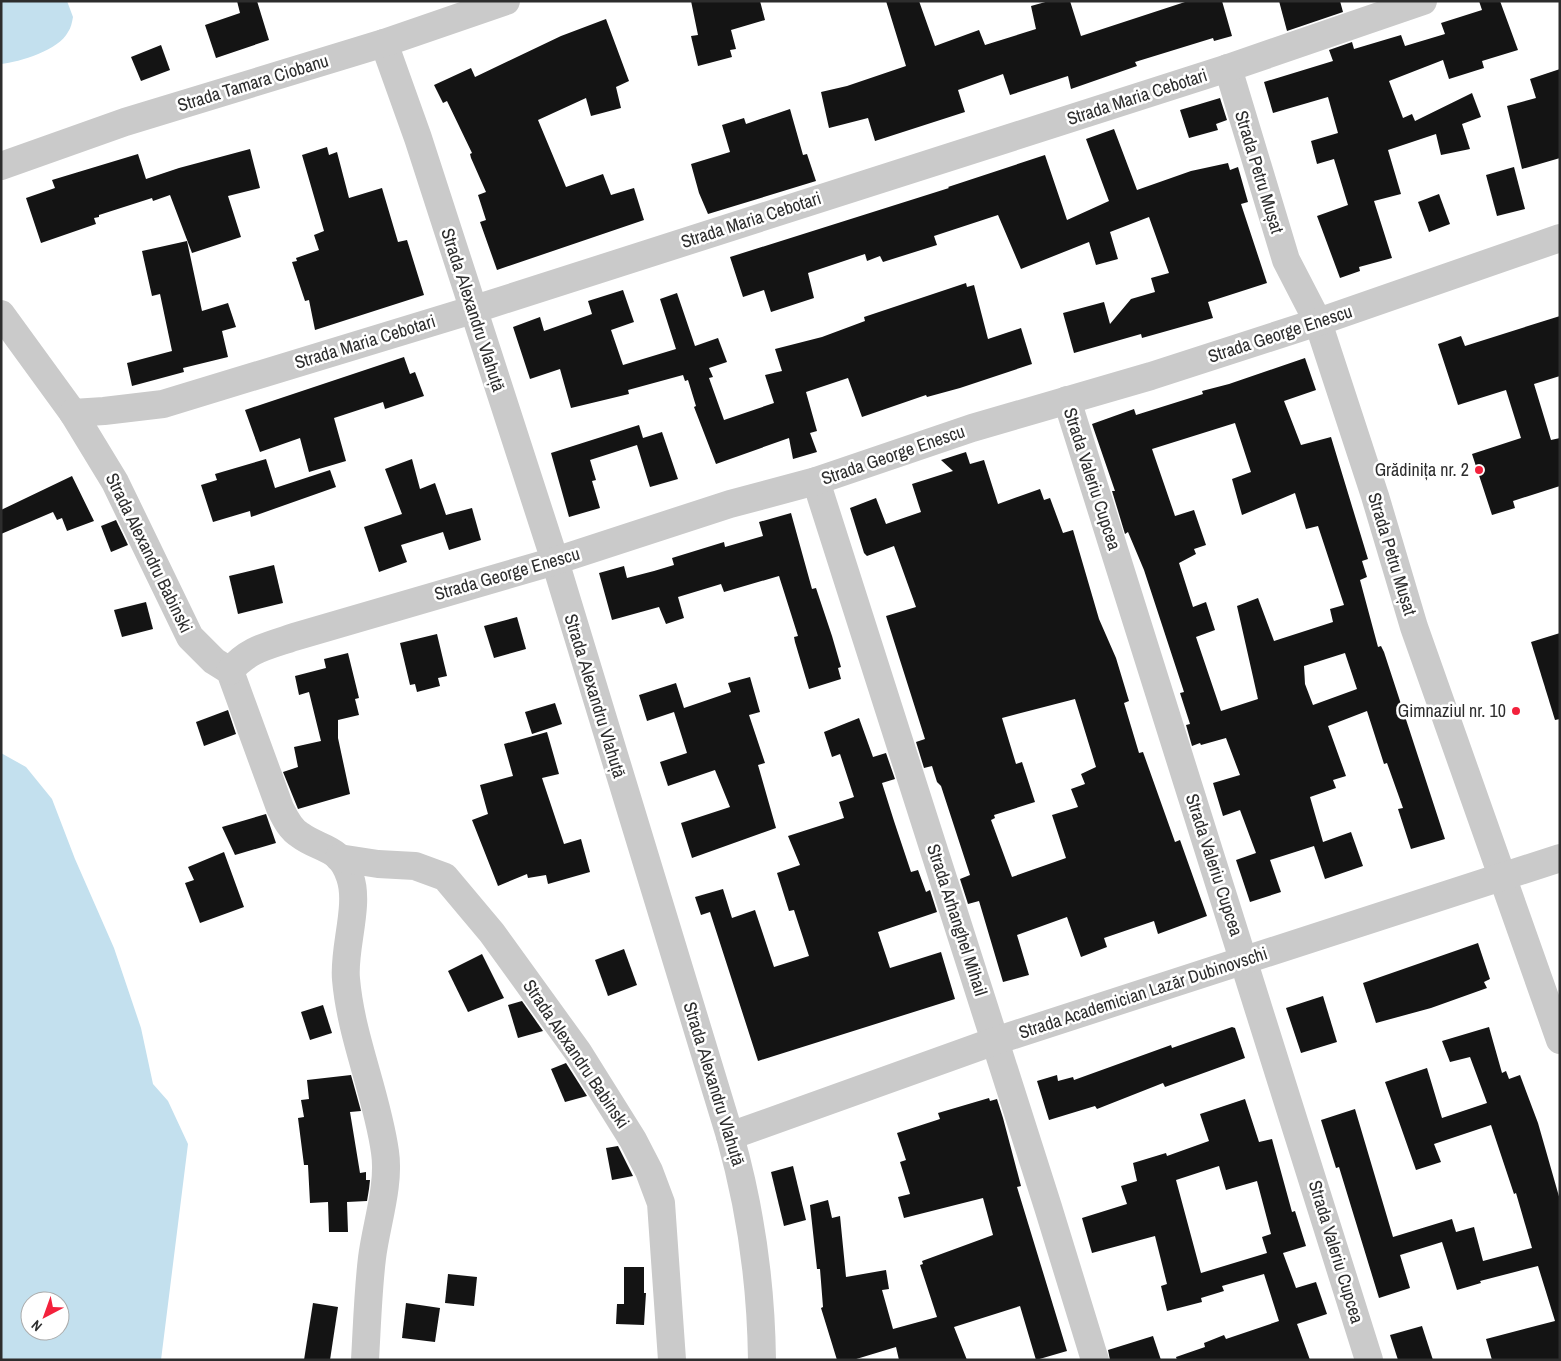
<svg xmlns="http://www.w3.org/2000/svg" width="1561" height="1361" font-family="'Archivo Narrow',sans-serif">
<style>
.water{fill:#c3e0ee;fill-rule:evenodd}
.building{fill:#141414;fill-rule:evenodd}
.lines{fill:none;stroke-linecap:round;stroke-linejoin:round}
.minor{stroke:#cacaca;stroke-width:28}
.poi-dot{fill:#f3213c;stroke:#fff;stroke-width:2}
.labels{text-anchor:middle;stroke-width:5;stroke-linejoin:round;paint-order:stroke}
.street-label{font-size:18px;fill:#2d2d2d;stroke:#fff}
.poi-label{font-size:18px;fill:#2d2d2d;stroke:#fff;text-anchor:end}
</style>
<rect width="100%" height="100%" fill="#fff"/>
<g class="water">
<path d="M1,1h66l6,16c-1,5 -2,11 -5,15 -9,18 -48,30 -67,32z"/>
<path d="M1,753l25,14 26,32 23,60 39,89 27,80 12,56 15,17 20,43 -27,216h-160zM30,1301h30v30h-30z"/>
</g>
<g class="building">
<polygon points="237,1 257,1 269,40 216,58 205,25 240,13"/>
<polygon points="691,1 760,1 765,20 731,30 736,49 730,50 732,57 698,66 691,36 698,35"/>
<polygon points="886,1 919,1 935,46 979,30 985,45 1036,29 1031,6 1049,1 1070,1 1081,36 1188,1 1222,1 1232,36 1214,41 1213,38 1135,62 1137,66 1071,89 1068,76 1010,95 1003,74 958,90 965,112 875,141 868,118 829,128 821,92 847,86 906,66"/>
<polygon points="1279,1 1340,1 1343,12 1287,31"/>
<polygon points="1479,1 1500,1 1518,50 1482,61 1484,68 1449,79 1443,60 1389,81 1403,118 1412,114 1415,121 1472,93 1481,117 1462,124 1470,149 1441,155 1436,134 1388,150 1401,194 1374,201 1392,258 1359,267 1360,271 1340,278 1317,216 1348,205 1334,159 1317,164 1311,141 1338,133 1328,97 1273,113 1264,82 1333,61 1329,50 1352,42 1354,49 1401,35 1405,46 1445,34 1441,23 1482,10"/>
<polygon points="606,19 629,81 616,87 621,108 591,116 586,98 538,120 566,187 603,174 611,195 634,188 644,220 497,270 480,222 486,220 478,195 486,192 471,158 470,154 472,153 447,101 443,103 434,85 471,68 475,77 561,36"/>
<polygon points="161,45 170,70 141,81 131,57"/>
<polygon points="1560,69 1560,158 1522,169 1507,106 1536,98 1530,79"/>
<polygon points="1220,98 1227,120 1216,124 1218,130 1189,138 1180,110"/>
<polygon points="790,109 803,155 807,154 816,181 708,214 699,193 691,164 730,152 722,125 744,118 746,124"/>
<polygon points="1114,129 1137,190 1191,171 1228,163 1230,170 1238,167 1248,202 1241,204 1267,283 1208,302 1213,318 1142,338 1141,334 1074,353 1063,313 1104,302 1110,324 1131,299 1155,292 1151,278 1169,273 1149,217 1110,232 1118,259 1096,265 1089,242 1021,269 998,215 934,236 937,245 883,262 880,256 867,261 865,254 808,273 814,298 771,312 764,290 743,297 730,257 949,188 948,187 1045,155 1067,220 1109,201 1086,139"/>
<polygon points="327,147 329,155 337,152 349,198 382,188 398,242 407,240 424,295 315,330 309,300 305,301 292,262 297,261 296,258 319,250 314,235 324,231 302,155"/>
<polygon points="250,149 260,188 228,196 241,237 192,253 170,195 153,201 152,198 99,215 99,217 94,218 96,224 41,243 26,198 55,188 52,180 138,154 146,179 179,168"/>
<polygon points="1514,167 1525,209 1497,216 1486,175"/>
<polygon points="1439,194 1450,224 1429,232 1418,202"/>
<polygon points="187,241 202,311 228,303 236,327 222,331 228,357 183,368 184,372 132,386 127,363 172,351 160,294 152,296 142,251"/>
<polygon points="966,283 967,287 974,285 988,339 1021,328 1032,364 960,388 927,397 926,395 862,417 848,378 806,392 817,431 810,433 817,452 793,459 789,438 716,464 694,407 696,406 688,380 685,381 683,375 628,390 629,394 571,408 560,369 530,379 513,327 540,317 544,331 592,314 588,301 623,290 634,322 611,330 623,365 676,349 660,299 677,293 695,346 718,338 727,362 709,368 713,377 709,378 724,420 774,403 765,375 782,371 775,349 822,337 865,321 864,317"/>
<polygon points="1560,316 1560,376 1534,384 1551,440 1560,438 1560,486 1513,501 1515,508 1492,515 1472,454 1521,438 1506,390 1458,405 1438,344 1461,336 1465,346"/>
<polygon points="404,357 410,374 415,372 424,396 385,409 383,402 334,418 346,461 309,472 300,438 260,452 245,410"/>
<path d="M1305,358l11,32 -32,11 17,44 30,-8 37,122 -6,2 5,16 -7,3 18,67 3,-1 3,6 61,187 -34,10 -13,-40 5,-1 -16,-45 -3,1 -17,-53 -39,15 18,50 -13,4 3,8 -26,9 13,45 28,-10 12,34 -38,13 -11,-33 -44,14 11,32 -31,10 -14,-42 20,-7 -16,-43 -17,6 -10,-33 27,-8 -14,-37 -25,7 -1,-2 -8,3 -6,-21 4,-1 -10,-31 4,-1 -40,-122 -16,-38 -3,2 -13,-43h3l-23,-67 42,-15 2,6 67,-21 -1,-3 27,-7zM1235,423l16,49 -19,7 10,36 53,-22 11,36 12,-3 26,79 -14,4 3,13 -59,19 -16,-43 -21,8 21,93 -37,12 -25,-74 19,-7 -9,-28 -13,5 -14,-44 17,-9 -2,-5 12,-4 -12,-35 -19,6 -23,-67zM1345,653l12,36 -44,16 -8,-21 -1,-18z"/>
<polygon points="639,425 643,438 662,432 678,479 650,487 637,445 590,460 596,480 592,481 600,508 569,517 551,453"/>
<path d="M966,452l4,12 14,-4 14,44 42,-15 4,11 6,-2 13,35 10,-3 26,89 17,39 13,43 -5,2 15,50 4,-1 32,90 5,-2 27,76 -49,18 -4,-13 -50,17 3,9 -26,10 -14,-40 -50,18 12,40 -26,7 -24,-81 -11,3 -8,-25 10,-4 -29,-89 -4,-4 -5,-16 -8,2 -8,-26 9,-3 -39,-123 30,-9 -22,-61 -27,10 -3,-3 -14,-45 26,-10 10,26 35,-12 -9,-28 41,-13 -12,-11zM1075,699l21,68 -15,7 4,10 -14,5 7,18 -26,8 14,43 -54,19 -21,-57 4,-2 -1,-3 41,-13 -13,-40 -6,2 -14,-46z"/>
<polygon points="266,459 275,488 330,470 336,487 251,517 250,511 213,522 201,485 217,480 215,474"/>
<polygon points="412,459 420,489 435,483 446,515 472,508 481,540 449,550 443,532 401,545 407,562 379,572 364,527 402,514 385,469"/>
<polygon points="72,476 94,521 67,531 62,518 57,520 53,512 1,534 1,510"/>
<polygon points="791,513 812,589 816,588 832,636 841,667 838,668 841,679 809,689 795,642 794,637 798,636 779,576 724,592 721,584 678,597 684,618 666,624 659,607 612,620 599,573 624,566 627,578 654,571 674,565 672,558 724,542 725,547 763,536 759,522"/>
<polygon points="116,520 128,545 111,552 101,526"/>
<polygon points="274,565 283,603 238,614 229,576"/>
<polygon points="146,602 153,629 122,637 114,610"/>
<polygon points="517,617 526,649 494,658 484,626"/>
<polygon points="1560,633 1560,719 1555,720 1531,642"/>
<polygon points="437,634 447,676 438,678 440,686 417,692 415,684 410,685 400,643"/>
<polygon points="348,653 359,698 355,699 359,715 338,720 338,738 350,794 298,809 283,772 298,767 294,747 321,741 309,692 299,695 295,676 326,668 324,659"/>
<polygon points="750,677 760,712 749,715 765,763 758,765 776,828 692,858 681,823 730,807 715,770 668,786 660,762 687,753 674,712 647,721 639,695 676,683 684,708 731,692 728,683"/>
<polygon points="555,703 562,724 532,734 525,712"/>
<polygon points="228,710 236,734 204,746 196,722"/>
<polygon points="859,718 873,757 886,753 895,779 882,783 894,821 911,872 918,870 926,892 930,890 937,912 878,932 890,968 941,952 955,999 758,1061 710,912 701,915 695,897 723,889 732,918 755,910 774,967 809,956 794,910 789,911 777,873 800,865 788,836 844,818 839,802 854,797 840,754 832,757 824,732"/>
<polygon points="547,732 559,774 542,778 564,844 581,839 590,872 548,884 546,875 528,878 527,874 498,886 472,820 488,814 480,785 513,776 504,744"/>
<polygon points="266,814 276,843 235,855 222,827"/>
<polygon points="224,852 244,907 200,923 185,883 194,880 188,867"/>
<polygon points="1478,943 1490,979 1484,982 1487,988 1431,1008 1376,1023 1363,983"/>
<polygon points="624,949 637,985 608,996 595,960"/>
<polygon points="482,954 504,998 468,1012 448,971"/>
<polygon points="1323,996 1337,1042 1301,1053 1286,1008"/>
<polygon points="522,1001 543,1031 518,1038 508,1005"/>
<polygon points="323,1005 332,1033 310,1040 301,1012"/>
<polygon points="1232,1027 1235,1028 1245,1058 1165,1087 1163,1083 1097,1109 1095,1106 1049,1120 1037,1081 1057,1075 1058,1081 1073,1077 1074,1080 1171,1045 1172,1048"/>
<polygon points="1489,1027 1502,1073 1506,1071 1509,1079 1520,1075 1538,1123 1560,1200 1560,1360 1492,1360 1486,1339 1555,1321 1538,1266 1480,1281 1481,1283 1457,1290 1442,1242 1400,1255 1410,1288 1379,1298 1339,1167 1336,1168 1321,1120 1355,1109 1393,1237 1452,1219 1456,1232 1474,1227 1483,1261 1532,1248 1516,1193 1514,1194 1491,1125 1434,1144 1441,1162 1416,1170 1385,1082 1427,1068 1442,1118 1487,1103 1470,1057 1450,1062 1442,1041"/>
<polygon points="566,1063 587,1096 565,1102 551,1069"/>
<polygon points="351,1075 361,1111 350,1112 360,1173 366,1172 366,1180 370,1180 369,1189 367,1201 347,1202 348,1232 329,1232 328,1202 310,1203 308,1165 304,1165 298,1118 304,1117 301,1100 309,1099 307,1080"/>
<polygon points="989,1098 990,1101 997,1099 1003,1118 1021,1186 1017,1187 1067,1351 1036,1360 1020,1306 954,1327 967,1360 899,1360 896,1347 853,1360 837,1360 821,1308 823,1307 820,1269 817,1269 810,1205 828,1200 832,1218 840,1216 846,1277 886,1270 889,1289 882,1290 893,1329 937,1317 920,1265 923,1264 922,1261 993,1235 983,1198 904,1218 898,1197 910,1194 900,1162 906,1160 897,1133 940,1119 938,1113"/>
<path d="M1245,1099l14,43 13,-3 20,73 3,-1 11,35 -23,7 13,35 20,-6 11,32 -30,10 13,36h-133l-1,-3 29,-10 -1,-4 20,-8 2,4 53,-18 -15,-47 -42,12 2,5 -23,7 1,4 -35,9 -6,-25 6,-2 -12,-48 -63,17 -10,-35 45,-14 -6,-18 16,-5 -4,-18 33,-10 1,3 42,-15 -9,-27zM1219,1166l7,24 31,-9 14,53 -9,3 5,16 -66,20 -25,-93z"/>
<polygon points="618,1146 633,1176 612,1180 606,1148"/>
<polygon points="793,1166 806,1220 784,1226 771,1172"/>
<polygon points="624,1267 644,1267 644,1293 646,1293 644,1325 616,1324 617,1304 624,1304"/>
<polygon points="448,1274 477,1277 474,1306 445,1303"/>
<polygon points="313,1303 338,1307 330,1360 304,1360"/>
<polygon points="406,1303 440,1308 435,1342 402,1338"/>
<polygon points="1422,1326 1433,1360 1398,1360 1390,1335"/>
<polygon points="1153,1336 1161,1360 1110,1360 1108,1350"/>
</g>
<g class="lines">
<g class="minor">
<path d="M384,43l34,95 137,423 175,575c21,74 31,146 32,224"/>
<polyline points="1228,68 1286,260 1318,322 1375,496 1414,627 1560,1040"/>
<polyline points="1,166 125,122 384,43 506,1"/>
<path d="M1,314l72,99 42,69 75,155 24,24 16,10 50,137c5,10 10,21 20,27 20,15 40,11 50,42 10,28 -7,72 -4,102 5,59 31,115 39,173 5,33 -9,73 -13,106 -4,33 -5,68 -7,102"/>
<polyline points="1067,400 1369,1360"/>
<polyline points="73,413 104,411 163,404 472,310 1228,68 1423,1"/>
<polyline points="816,481 1048,1207 1095,1360"/>
<path d="M230,671c18,-22 38,-25 64,-34l261,-76 175,-57 86,-23 156,-53 179,-52 167,-54 242,-84"/>
<polyline points="339,858 378,864 415,866 445,877 492,933 578,1052 633,1140 649,1171 661,1203 672,1360"/>
<polyline points="730,1136 995,1041 1560,858"/>
</g>
</g>
<g class="poi-dot">
<circle cx="1479" cy="470" r="5"/>
<circle cx="1516" cy="711" r="5"/>
</g>
<g class="labels">
<g class="street-label">
<text transform="translate(253 83) rotate(-17)" y="6">Strada Tamara Ciobanu</text>
<text transform="translate(1137 97) rotate(-18)" y="6">Strada Maria Cebotari</text>
<text transform="translate(1259 172) rotate(73)" y="6">Strada Petru Mușat</text>
<text transform="translate(751 220) rotate(-18)" y="6">Strada Maria Cebotari</text>
<text transform="translate(473 310) rotate(72)" y="6">Strada Аlexandru Vlahuță</text>
<text transform="translate(1280 334) rotate(-18)" y="6">Strada George Enescu</text>
<text transform="translate(365 342) rotate(-17)" y="6">Strada Maria Cebotari</text>
<text transform="translate(893 455) rotate(-19)" y="6">Strada George Enescu</text>
<text transform="translate(1092 479) rotate(72)" y="6">Strada Valeriu Cupcea</text>
<text transform="translate(149 553) rotate(64)" y="6">Strada Alexandru Babinski</text>
<text transform="translate(1392 554) rotate(73)" y="6">Strada Petru Mușat</text>
<text transform="translate(507 574) rotate(-16)" y="6">Strada George Enescu</text>
<text transform="translate(595 696) rotate(73)" y="6">Strada Аlexandru Vlahuță</text>
<text transform="translate(1214 865) rotate(72)" y="6">Strada Valeriu Cupcea</text>
<text transform="translate(957 920) rotate(72)" y="6">Strada Arhanghel Mihail</text>
<text transform="translate(1143 993) rotate(-18)" y="6">Strada Academician Lazăr Dubinovschi</text>
<text transform="translate(576 1054) rotate(56)" y="6">Strada Alexandru Babinski</text>
<text transform="translate(714 1084) rotate(73)" y="6">Strada Аlexandru Vlahuță</text>
<text transform="translate(1336 1252) rotate(73)" y="6">Strada Valeriu Cupcea</text>
</g>
<g class="poi-label">
<text x="1469" y="476">Grădinița nr. 2</text>
<text x="1506" y="717">Gimnaziul nr. 10</text>
</g>
</g>
<rect width="1561" height="1361" fill="none" stroke="#2d2d2d" stroke-width="5"/>
<g transform="translate(45 1316) rotate(221)"><circle r="24" fill="#ffffff" stroke="#ababab"/>
<path d="M0-4L9 19L0 12L-9 19Z" fill="#f3213c"/>
<text y="-8" font-size="14" font-weight="bold" text-anchor="middle" fill="#2d2d2d">N</text>
</g>
</svg>
